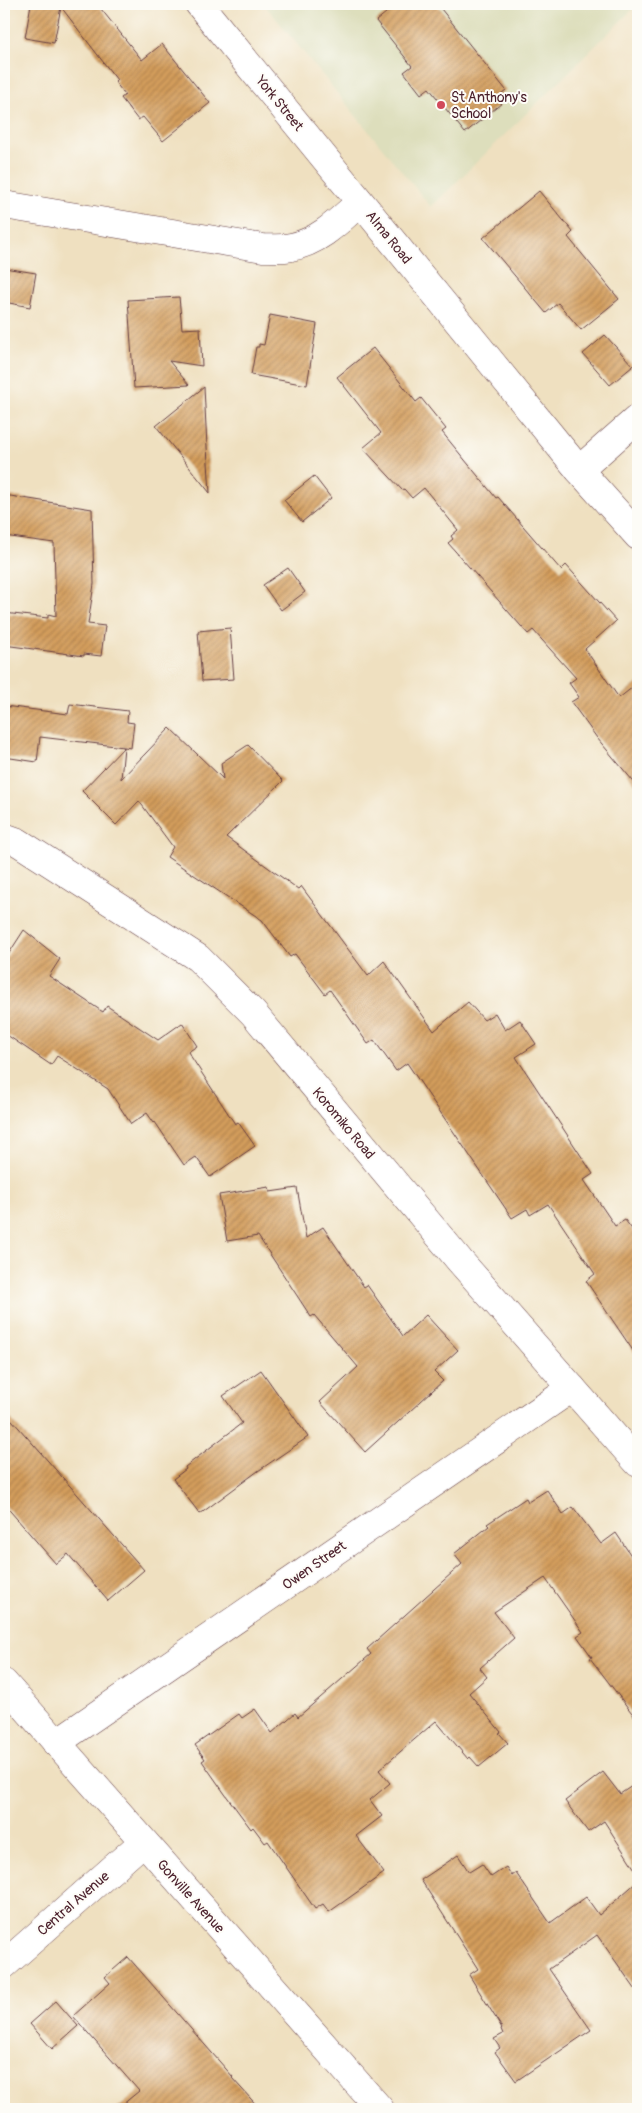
<svg xmlns="http://www.w3.org/2000/svg" width="642" height="2113" font-family="Pangolin,sans-serif">
<style>
.built{fill:#dddebc}
.building{fill:url(#building-hatch)}
.lines{fill:none;stroke-linecap:round;stroke-linejoin:round}
.minor-casing{stroke:#633c41;stroke-width:29}
.minor{stroke:#fff;stroke-width:28}
.poi-dot{fill:#d1495b;stroke:#fdfcf7;stroke-width:2}
.labels{text-anchor:middle;stroke-width:4;stroke-linejoin:round;paint-order:stroke}
.poi-label{font-size:14px;fill:#4a1f2b;stroke:#fdfcf7;text-anchor:start}
.street-label{font-size:14px;fill:#4a1f2b;stroke:#fdfcf7}
</style>
<defs>
<pattern id="building-hatch" width="6" height="6" patternUnits="userSpaceOnUse" patternTransform="scale(1.25)"><rect width="6" height="6" fill="#d39d5c"/><path d="M-1 1l2-2M0 6l6-6M5 7l2-2" fill="none" stroke="#ad7f4c"/></pattern>
</defs>
<rect width="100%" height="100%" fill="#fdfcf7"/>
<filter id="ink" filterUnits="userSpaceOnUse"><feTurbulence type="fractalNoise" baseFrequency=".02" numOctaves="2"/><feDisplacementMap in="SourceGraphic" scale="10" xChannelSelector="R" yChannelSelector="G"/><feConvolveMatrix kernelMatrix="1 2 1 2 8 2 1 2 1" color-interpolation-filters="sRGB"/></filter>
<filter id="wash" filterUnits="userSpaceOnUse"><feTurbulence type="fractalNoise" baseFrequency=".0096" numOctaves="4" result="noise"/><feDisplacementMap in="SourceGraphic" scale="20" xChannelSelector="R" yChannelSelector="G"/><feGaussianBlur stdDeviation="1.12" result="paint"/><feColorMatrix in="noise" values="0 0 0 0 0 0 0 0 0 0 0 0 0 0 0 0 0 1.4 0 .05"/><feComposite in="paint" operator="in"/></filter>
<g filter="url(#wash)">
<rect width="100%" height="100%" fill="#efe0c0"/>
<polygon class="built" points="264,4 638,4 431,207"/>
<g id="blocks">
<g class="building">
<polygon points="31,4 97,4 142,60 162,44 210,103 163,141 143,117 138,120 121,98 125,95 115,82 117,80 61,7 54,43 25,38"/>
<polygon points="397,4 437,4 506,90 497,97 502,103 465,133 429,88 421,94 404,72 412,66 376,21"/>
<polygon points="539,191 573,232 568,237 619,299 581,330 558,303 546,313 483,238"/>
<polygon points="4,268 36,273 30,307 4,302"/>
<polygon points="179,297 182,329 200,328 202,366 169,361 189,385 134,388 128,300"/>
<polygon points="270,315 317,324 307,385 251,375 256,347 259,347 259,344 264,345"/>
<polygon points="605,335 633,366 610,385 583,354"/>
<polygon points="373,348 416,402 421,398 446,429 442,432 496,498 498,497 561,570 566,565 616,621 585,649 619,698 638,683 638,787 597,738 571,702 579,697 569,683 576,678 533,630 528,634 448,543 453,539 451,536 458,530 424,488 412,498 404,489 402,490 363,448 381,433 337,377"/>
<polygon points="204,387 207,447 210,493 156,426"/>
<polygon points="314,476 331,498 302,522 284,500"/>
<polygon points="4,495 92,509 94,584 88,624 105,626 101,656 84,654 84,656 4,645 4,613 48,618 48,614 56,616 54,543 4,536"/>
<polygon points="288,568 305,592 281,610 263,585"/>
<polygon points="230,628 234,679 202,681 198,631"/>
<polygon points="70,704 128,711 127,722 134,723 131,748 124,747 121,779 170,728 223,779 221,763 248,745 283,781 226,837 298,889 301,886 368,976 384,961 434,1031 468,1002 484,1020 495,1013 505,1030 520,1020 536,1044 516,1057 593,1174 584,1180 615,1226 625,1220 638,1237 638,1358 586,1281 595,1274 548,1204 530,1215 527,1209 512,1218 407,1063 396,1071 374,1040 368,1044 330,990 325,994 295,954 290,957 262,920 167,857 173,847 139,801 116,825 82,791 124,747 40,737 37,762 4,757 4,706 68,714"/>
<polygon points="24,930 60,959 49,976 103,1012 107,1006 158,1040 182,1023 197,1046 188,1052 235,1124 238,1122 255,1146 210,1177 196,1157 184,1165 155,1122 154,1123 147,1113 131,1124 108,1089 57,1056 51,1065 4,1033 4,961"/>
<polygon points="269,1187 270,1192 297,1188 306,1238 323,1227 364,1287 367,1285 403,1336 426,1315 458,1350 434,1372 443,1381 365,1452 320,1402 358,1367 314,1315 311,1317 258,1236 227,1241 219,1195"/>
<polygon points="261,1370 308,1437 258,1471 200,1514 173,1479 186,1469 185,1467 242,1423 223,1396"/>
<polygon points="4,1411 144,1570 108,1601 68,1554 56,1564 4,1504"/>
<polygon points="547,1490 563,1514 573,1507 601,1544 616,1533 638,1566 638,1721 590,1658 592,1657 577,1636 583,1632 545,1578 494,1612 514,1638 480,1668 487,1677 469,1693 501,1732 499,1733 508,1743 479,1767 470,1757 468,1759 436,1721 379,1770 390,1783 370,1800 382,1816 356,1836 384,1873 329,1912 323,1904 315,1909 268,1841 265,1843 253,1827 251,1829 225,1794 202,1761 205,1759 195,1745 239,1714 242,1718 255,1709 272,1733 295,1713 298,1717 371,1654 367,1649 462,1564 454,1554 489,1526 487,1524 526,1498 528,1502"/>
<polygon points="603,1772 620,1794 638,1782 638,1874 604,1821 588,1832 565,1801"/>
<polygon points="458,1855 469,1872 482,1864 491,1877 506,1867 512,1876 516,1873 550,1923 586,1897 599,1915 638,1881 638,1993 597,1935 549,1969 591,2030 516,2081 495,2052 500,2048 494,2039 503,2034 501,2029 502,2028 469,1975 478,1969 421,1880"/>
<polygon points="128,1957 233,2077 232,2078 260,2109 117,2109 139,2091 73,2016 110,1983 105,1977"/>
<polygon points="56,2001 78,2026 52,2049 30,2024"/>
</g>
</g>
</g>
<g filter="url(#ink)">
<use href="#blocks" fill-opacity="0" stroke="#633c41" stroke-width="1"/>
<g class="lines">
<g class="minor-casing">
<g id="minor">
<polyline points="199,4 579,470 638,536"/>
<path d="M4,205l259,43c9,0 19,1 28,-1 28,-5 49,-27 69,-45"/>
<polyline points="579,470 638,418"/>
<polyline points="4,837 18,842 198,958 253,1013 460,1261 638,1463"/>
<polyline points="4,1683 380,2109"/>
<polyline points="56,1743 572,1388"/>
<polyline points="4,1965 143,1842"/>
</g>
</g>
<use href="#minor" class="minor"/>
</g>
</g>
<circle class="poi-dot" cx="441" cy="105" r="5"/>
<g class="labels">
<g class="poi-label">
<text x="451" y="102">St Anthony's<tspan x="451" dy="16">School</tspan></text>
</g>
<g class="street-label">
<text transform="translate(280 103) rotate(51)" y="5">York Street</text>
<text transform="translate(389 237) rotate(51)" y="5">Alma Road</text>
<text transform="translate(344 1123) rotate(50)" y="5">Koromiko Road</text>
<text transform="translate(314 1565) rotate(-35)" y="5">Owen Street</text>
<text transform="translate(191 1896) rotate(48)" y="5">Gonville Avenue</text>
<text transform="translate(73 1903) rotate(-41)" y="5">Central Avenue</text>
</g>
</g>
<rect width="642" height="2113" fill="none" stroke="#fdfcf7" stroke-width="20"/>
</svg>
